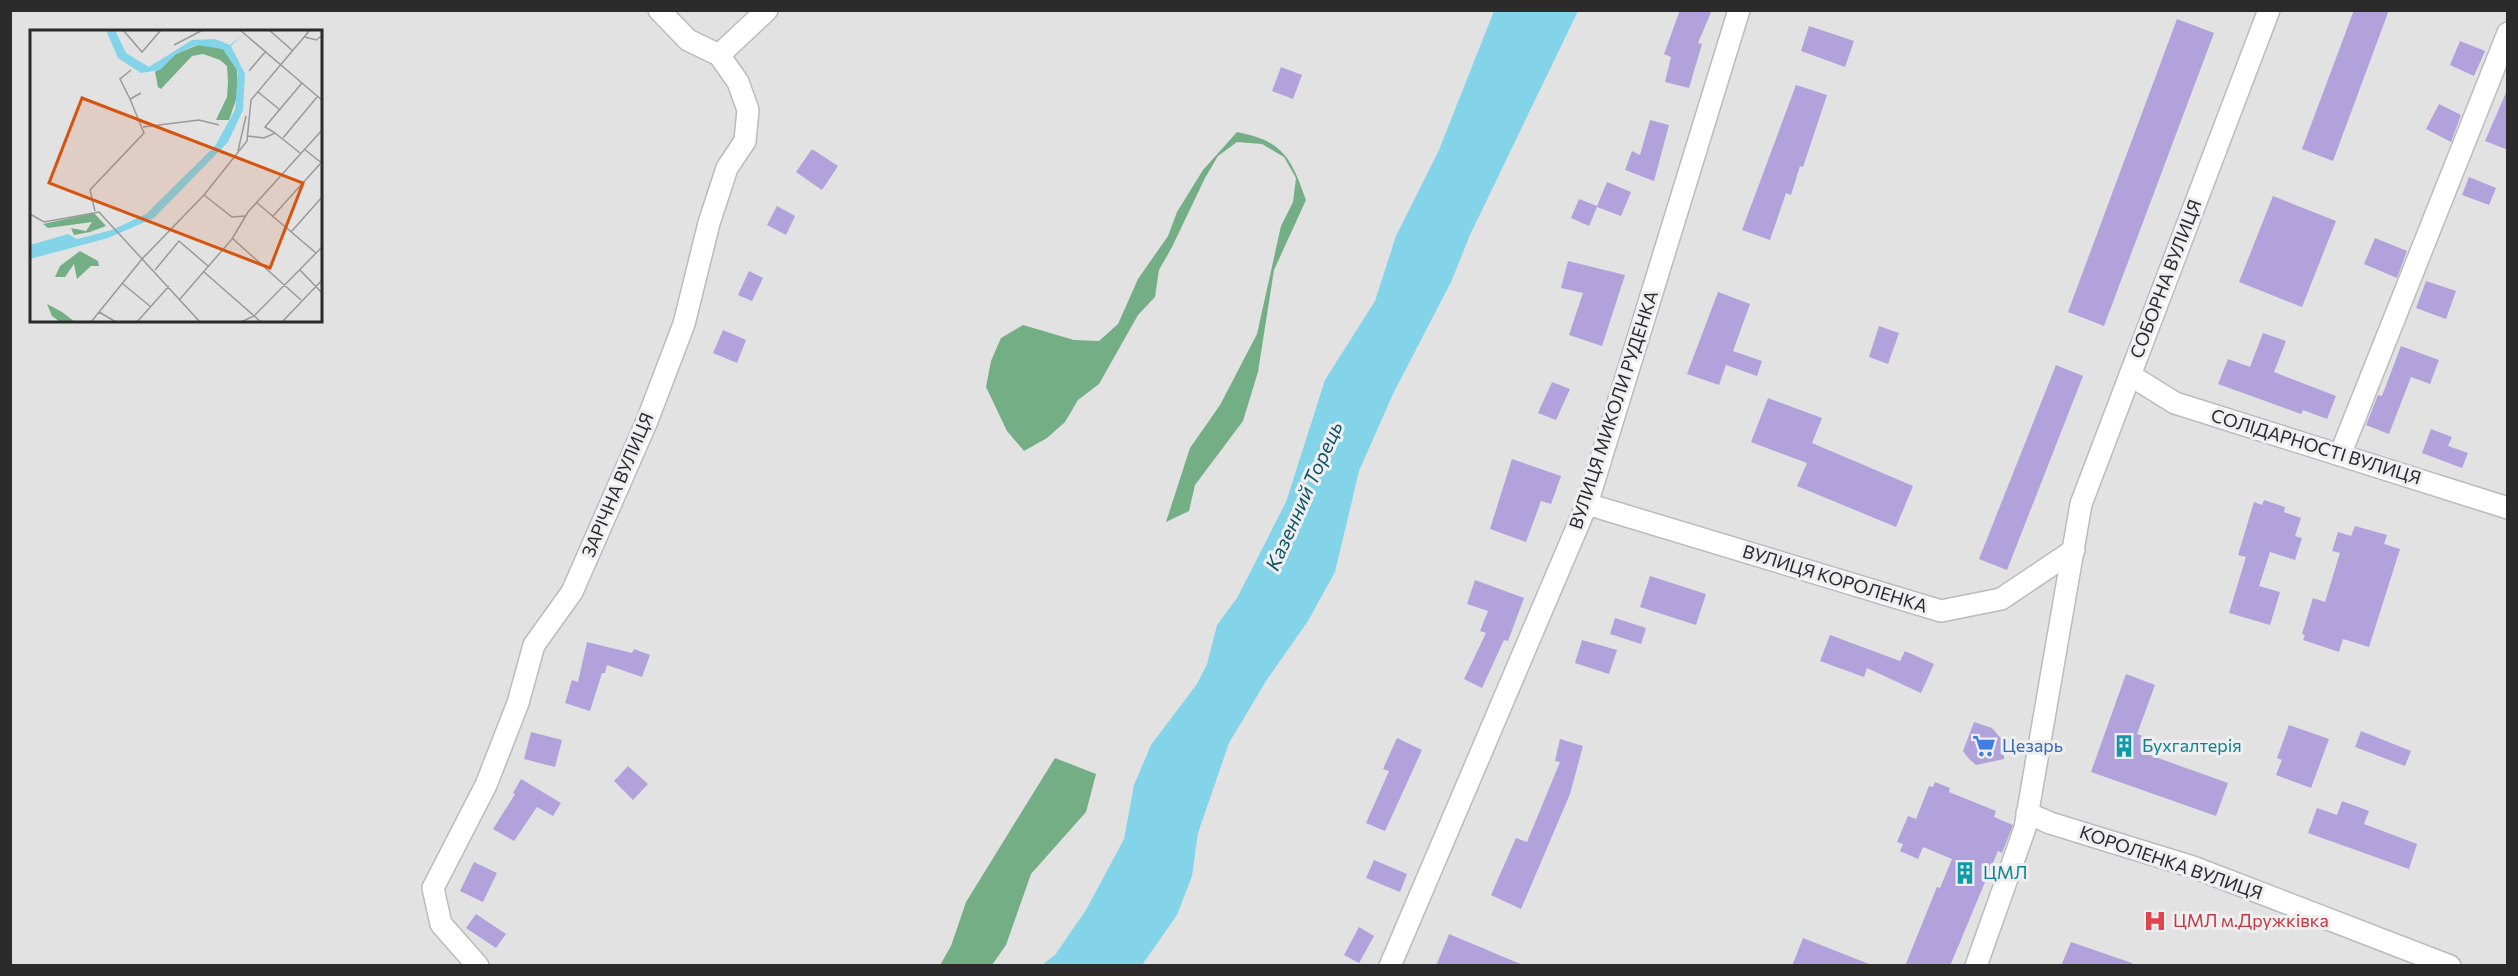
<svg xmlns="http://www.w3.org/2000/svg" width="2518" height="976" font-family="Commissioner,sans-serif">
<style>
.forest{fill:#74ae85}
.water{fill:#83d4e9}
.building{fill:#b1a2dc}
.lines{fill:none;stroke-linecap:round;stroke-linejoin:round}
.minor-casing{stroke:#bbbbbc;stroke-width:24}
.minor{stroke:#fff;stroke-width:21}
.labels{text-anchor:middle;stroke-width:6;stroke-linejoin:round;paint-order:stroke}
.street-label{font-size:18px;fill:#2b2b2c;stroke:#efeff1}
.shop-label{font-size:18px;fill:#366cbe;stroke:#efeff1;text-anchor:start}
.culture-label{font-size:18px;fill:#0d838f;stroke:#efeff1;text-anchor:start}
.health-label{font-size:18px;fill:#be3a42;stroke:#efeff1;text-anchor:start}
.water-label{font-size:20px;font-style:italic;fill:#0f5564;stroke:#efeff1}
.inset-road{fill:none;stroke:#99999a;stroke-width:1.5}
.view{fill:#d5540f;fill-opacity:0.15;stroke:#d5540f;stroke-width:3}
.inset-edge{fill:none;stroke:#2b2b2c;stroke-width:3}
</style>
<rect width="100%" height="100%" fill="#e2e2e3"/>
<g class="forest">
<path d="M1237,132c46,9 54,25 69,68l-32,70 -16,102 -15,49 -48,64 -6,26 -23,11 24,-74 30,-43 37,-71 24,-108 12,-24 3,-24 -12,-21 -22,-13 -25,-2 -19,14 -13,22 -33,69 -13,23 -4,27 -17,18 -39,69 -21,16 -13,22 -18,16 -23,13 -17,-20 -21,-44 5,-26 10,-23 22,-13 51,15 25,1 19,-17 20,-45 30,-43 9,-24 26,-42z"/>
<polygon points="1055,758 1096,774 1086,812 1031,874 1006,945 992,965 940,965 951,946 966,902"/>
</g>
<polygon class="water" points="1494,11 1578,11 1470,235 1451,282 1393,394 1359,471 1335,572 1308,621 1266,681 1229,743 1198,833 1192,876 1177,915 1142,965 1042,965 1055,955 1086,910 1124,839 1134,785 1151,745 1197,684 1207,664 1217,625 1237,598 1286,502 1325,380 1375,301 1396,236 1439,150"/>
<g class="building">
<polygon points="1680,10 1712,10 1698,43 1702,44 1689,88 1665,82 1671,57 1664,54"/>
<polygon points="2354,10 2389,10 2333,161 2302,149"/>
<polygon points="2177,19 2214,33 2104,326 2068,312"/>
<polygon points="1809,26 1854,41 1845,67 1801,51"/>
<polygon points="2460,41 2485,51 2474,76 2450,65"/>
<polygon points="1281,67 1302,75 1293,99 1272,91"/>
<polygon points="1796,85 1827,95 1803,167 1800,166 1791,195 1786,193 1770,240 1742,230"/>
<polygon points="2508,88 2508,150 2485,141"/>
<polygon points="2439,104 2461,115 2451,142 2426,129"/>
<polygon points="1650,120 1669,125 1654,181 1625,170 1632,151 1640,155"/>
<polygon points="812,149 838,166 822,190 796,172"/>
<polygon points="2469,177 2496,188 2489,205 2462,195"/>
<polygon points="1607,182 1631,192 1621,216 1597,207 1589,226 1571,218 1579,199 1597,206"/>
<polygon points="2273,196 2336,221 2302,307 2239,282"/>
<polygon points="777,206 795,216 786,235 767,225"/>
<polygon points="2375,238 2407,251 2397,278 2364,264"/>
<polygon points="1568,261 1625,275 1602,346 1569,335 1583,293 1561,288"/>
<polygon points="749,271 763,278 752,301 738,295"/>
<polygon points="2426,281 2456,291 2446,319 2416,308"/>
<polygon points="1718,292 1750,304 1733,351 1762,361 1757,376 1726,365 1719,385 1687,374"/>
<polygon points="1879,326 1899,333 1888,364 1869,357"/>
<polygon points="723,330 746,340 737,363 713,353"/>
<polygon points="2263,333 2286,341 2274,372 2336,396 2327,419 2303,410 2301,414 2218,384 2228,359 2250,367"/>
<polygon points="2401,346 2439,360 2430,384 2411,377 2389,434 2366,425 2378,395 2382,396"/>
<polygon points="2056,365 2083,376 2007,570 1979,559"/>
<polygon points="1552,382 1570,389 1556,420 1538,413"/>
<polygon points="1768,398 1822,418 1812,443 1913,486 1896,527 1797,486 1807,463 1751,442"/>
<polygon points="2431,429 2452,437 2448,446 2468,453 2462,468 2422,453"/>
<polygon points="1512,459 1561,476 1551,504 1541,501 1526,542 1490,529"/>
<polygon points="2264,500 2285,507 2284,512 2301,518 2295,536 2302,538 2295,560 2270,552 2259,586 2280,592 2270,625 2229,613 2246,557 2238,555 2254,502 2262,505"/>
<polygon points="2355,526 2387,535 2384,544 2400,549 2369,647 2343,639 2339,652 2303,640 2305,635 2302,634 2313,598 2325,602 2340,553 2332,551 2338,532 2351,536"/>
<polygon points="1650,576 1706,594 1696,625 1640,607"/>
<polygon points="1475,580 1524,598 1508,641 1504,640 1482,688 1464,679 1486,633 1480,631 1488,611 1467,604"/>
<polygon points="1615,618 1646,628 1641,644 1610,634"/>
<polygon points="1830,635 1900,661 1905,651 1934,664 1921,693 1867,668 1864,677 1820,661"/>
<polygon points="1582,640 1617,650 1609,674 1575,663"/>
<polygon points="587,642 632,653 634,649 650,655 642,677 607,665 605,673 602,673 590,711 565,703 572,680 578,682"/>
<polygon points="2126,674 2155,685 2137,734 2149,738 2144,753 2228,783 2216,816 2091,772"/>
<polygon points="1974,722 1992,728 2004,742 2004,759 1976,765 1969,759 1963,751"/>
<polygon points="2289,725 2329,739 2311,788 2276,775 2282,760 2277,758"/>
<polygon points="2361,731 2411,751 2405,766 2355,747"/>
<polygon points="531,732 562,740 555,767 524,759"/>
<polygon points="1397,738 1422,750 1385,831 1366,823 1389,771 1383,769"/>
<polygon points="1560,739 1583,746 1570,794 1521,909 1491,895 1516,838 1527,842 1560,762 1555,761"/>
<polygon points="628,766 648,784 633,800 614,781"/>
<polygon points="521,779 561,803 553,816 537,807 514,841 493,829 515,794 513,793"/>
<polygon points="1935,782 1950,788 1949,792 1996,811 1994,817 2013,825 2002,853 1998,851 1950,966 1905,966 1937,887 1940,888 1952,859 1923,847 1918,859 1900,851 1903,844 1897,842 1908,816 1916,819 1929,786 1933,787"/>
<polygon points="2342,801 2369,811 2364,824 2417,844 2409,869 2308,833 2317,808 2337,815"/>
<polygon points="1374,860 1407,874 1400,892 1366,878"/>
<polygon points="474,862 497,873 483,902 460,891"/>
<polygon points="476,914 506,934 496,948 466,928"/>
<polygon points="1359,927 1374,936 1359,963 1344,955"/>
<polygon points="1449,934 1523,965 1523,966 1436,966"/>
<polygon points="1803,938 1869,964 1869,966 1792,966"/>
<polygon points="2071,942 2132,963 2132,966 2061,966"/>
</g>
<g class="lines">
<g class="minor-casing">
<g id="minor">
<polyline points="719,55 767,10"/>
<polyline points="2130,375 2175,403 2508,508"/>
<polyline points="2340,455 2508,33"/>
<polyline points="1587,504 1941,611 2001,599 2074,550"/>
<polyline points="2027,813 2050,823 2193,867 2450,966"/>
<polyline points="478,966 441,924 433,888 486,785 518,703 534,645 572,592 647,421 684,324 709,223 727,168 745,141 748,110 738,82 719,55 688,40 659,10"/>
<polyline points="1390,966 1587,504 1739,10"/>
<polyline points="1976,966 2025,828 2081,504 2269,10"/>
</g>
</g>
<use href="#minor" class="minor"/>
</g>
<defs>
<g id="supermarket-bare" transform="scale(1.8)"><path d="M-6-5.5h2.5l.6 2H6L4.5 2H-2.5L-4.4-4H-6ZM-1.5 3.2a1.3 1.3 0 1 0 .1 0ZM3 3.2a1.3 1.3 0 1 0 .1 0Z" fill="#3f7fe0" stroke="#efeff1" stroke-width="2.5" paint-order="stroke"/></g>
<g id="building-bare" transform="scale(1.8)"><path d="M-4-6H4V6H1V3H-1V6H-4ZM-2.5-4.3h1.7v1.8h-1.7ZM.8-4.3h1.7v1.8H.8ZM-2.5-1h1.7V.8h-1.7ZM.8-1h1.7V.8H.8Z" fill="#0f9aa8" stroke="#efeff1" stroke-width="2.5" paint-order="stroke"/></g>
<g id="hospital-bare" transform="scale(1.8)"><path d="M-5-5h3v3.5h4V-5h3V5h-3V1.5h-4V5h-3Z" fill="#e0444e" stroke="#efeff1" stroke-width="2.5" paint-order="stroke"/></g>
</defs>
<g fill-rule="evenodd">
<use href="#supermarket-bare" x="1984" y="746"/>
<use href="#building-bare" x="2124" y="746"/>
<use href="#building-bare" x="1965" y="873"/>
<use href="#hospital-bare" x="2155" y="921"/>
</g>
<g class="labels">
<g class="street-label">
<text transform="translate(2166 279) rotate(-69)" y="6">СОБОРНА ВУЛИЦЯ</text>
<text transform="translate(1614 410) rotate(-72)" y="6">ВУЛИЦЯ МИКОЛИ РУДЕНКА</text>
<text transform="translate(2316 447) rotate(17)" y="6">СОЛІДАРНОСТІ ВУЛИЦЯ</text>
<text transform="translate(618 485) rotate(-67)" y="6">ЗАРІЧНА ВУЛИЦЯ</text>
<text transform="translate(1835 579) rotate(17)" y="6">ВУЛИЦЯ КОРОЛЕНКА</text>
<text transform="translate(2171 863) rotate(19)" y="6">КОРОЛЕНКА ВУЛИЦЯ</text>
</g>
<g class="shop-label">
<text x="2002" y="752">Цезарь</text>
</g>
<g class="culture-label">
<text x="2142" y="752">Бухгалтерія</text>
<text x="1983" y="879">ЦМЛ</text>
</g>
<g class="health-label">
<text x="2173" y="927">ЦМЛ м.Дружківка</text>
</g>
<g class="water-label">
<text transform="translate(1304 496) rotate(-66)" y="7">Казенний Торець</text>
</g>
</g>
<g transform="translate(30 30)">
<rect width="292" height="292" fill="#e2e2e3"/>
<path d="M170,14l23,5 14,20 1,25 -9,26h-13l11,-23 1,-14 -1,-17 -7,-6 -17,-6 -11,2 -31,33 -3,-2 -3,-15 21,-18zM64,183l12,13 -16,6 -16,3 -3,-7 15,3 6,-9 -44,6 -5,-4zM50,221l18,10 1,5h-8l-14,13 -3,-15 -9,13h-10l5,-11zM17,274l15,8 13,10h-15l-8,-6z" fill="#74ae85"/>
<path d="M76,0h9l11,23 23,14 43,-27 23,-1 15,6 12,-10 -11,11 14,28 -2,36 -15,32 -74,76 -46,20 -78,21v-14l38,-11 9,5 35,-9 34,-16 69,-68 20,-36 3,-38 -15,-23 -27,-4 -20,9 -16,16 -19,3 -23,-15z" fill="#83d4e9"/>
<path class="inset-road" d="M93,0l19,22 19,-22M210,0l83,71M239,0l24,21M275,7l11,3 7,-5M144,15l29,-15M219,41l17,-20M228,62l21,17M100,69l-10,-20 11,-9M113,97l56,-7 20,5M245,103l-10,-6 37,-44M218,106l16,2 11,-5 25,20M253,108l34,-41M274,119l19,15M208,121l8,-35M174,165l28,22 13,-1M226,172l60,51M65,181l-5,-21 54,-57 -14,-34 11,-6M0,184l14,8 55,-10 101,110M242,187l48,-53M261,202l32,-36M202,208l69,62M125,240l24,-29 29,25M270,240l23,24M174,242l57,50M93,254l28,23M150,269l52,-60 16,-27 75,-83M69,282l17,10M61,292l51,-63 62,-64 43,-54 4,-41 59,-70M107,292l32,-36M211,292l13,-6 69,-70M252,292l41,-43"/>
<path class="view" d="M52,68l221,85 -33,85 -221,-85z"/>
<rect width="292" height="292" class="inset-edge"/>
</g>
<rect width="2518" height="976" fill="none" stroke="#2b2b2c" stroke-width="24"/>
</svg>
